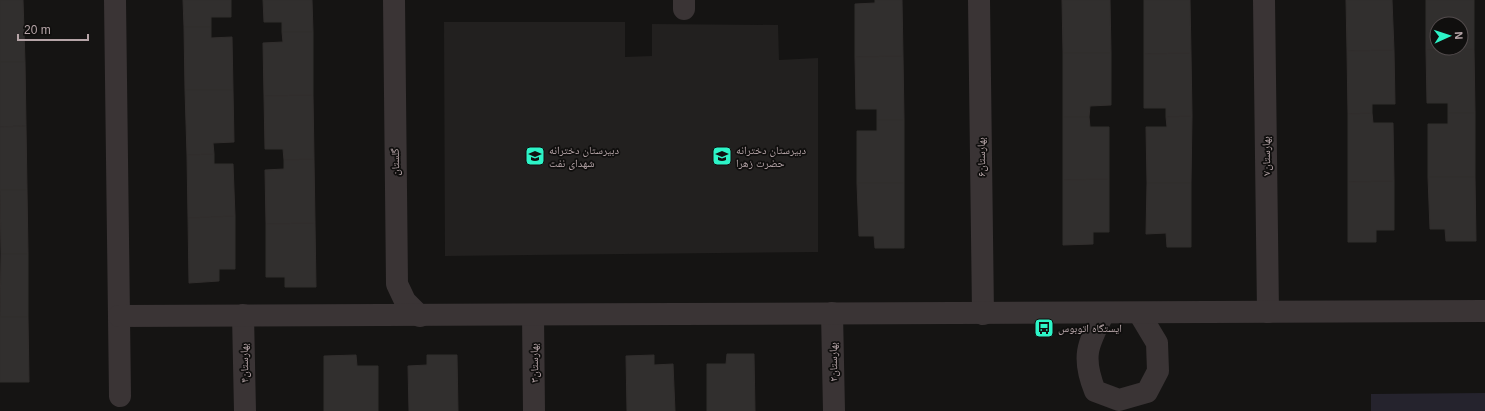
<svg xmlns="http://www.w3.org/2000/svg" width="1485" height="411" font-family="Arial,'Noto Naskh Arabic',sans-serif">
<style>
.built{fill:#22201f}
.green{fill:#25232d}
.building{fill:#312f2e;stroke:#312e2d;fill-rule:evenodd}
.lines{fill:none;stroke-linecap:round;stroke-linejoin:round}
.minor{stroke:#3a3435;stroke-width:22}
.labels{text-anchor:middle;stroke-width:3.5;stroke-linejoin:round;paint-order:stroke}
.poi-label{font-size:11px;fill:#b6a5a8;stroke:#100f0e;text-anchor:start}
.street-label{font-size:11px;fill:#b6a5a8;stroke:#100f0e}
</style>
<rect width="100%" height="100%" fill="#151413"/>
<polygon class="built" points="444,22 625,22 625,57 652,56 652,24 778,25 779,60 818,58 818,252 445,256"/>
<polygon class="green" points="1485,393 1485,411 1371,411 1371,394"/>
<g class="building">
<polygon points="0,0 23,0 25,62 0,62"/>
<polygon points="183,0 231,0 231,17 211,17 211,27 184,27"/>
<polygon points="263,0 312,0 313,32 282,32 282,22 264,22"/>
<polygon points="875,0 902,0 903,56 855,57 855,4 875,3"/>
<polygon points="1062,0 1110,0 1111,53 1063,53"/>
<polygon points="1144,0 1190,0 1191,53 1144,54"/>
<polygon points="1346,0 1392,0 1394,50 1347,51"/>
<path d="M1426,0h48v49l-48,1zM1437,24h24v24h-24z"/>
<polygon points="184,27 211,27 211,38 232,37 233,90 185,90"/>
<polygon points="282,32 313,32 313,95 264,96 263,43 283,42"/>
<polygon points="1474,49 1475,113 1448,113 1448,103 1427,103 1426,50"/>
<polygon points="1394,50 1395,104 1372,104 1372,113 1348,114 1347,51"/>
<polygon points="1063,53 1111,53 1111,105 1090,106 1089,117 1063,117"/>
<polygon points="1191,53 1192,116 1166,117 1166,108 1144,108 1144,54"/>
<polygon points="903,56 904,120 877,120 877,109 856,109 855,57"/>
<polygon points="0,62 25,62 26,126 0,127"/>
<polygon points="185,90 233,90 234,142 213,143 214,154 187,155"/>
<polygon points="313,95 314,159 284,160 283,149 265,149 264,96"/>
<polygon points="1372,113 1373,123 1393,123 1394,181 1348,182 1348,114"/>
<polygon points="1448,113 1475,113 1475,177 1428,177 1428,124 1448,124"/>
<polygon points="1192,116 1191,183 1147,183 1146,127 1167,127 1166,117"/>
<polygon points="1063,117 1089,117 1090,127 1109,127 1109,179 1063,180"/>
<polygon points="877,120 904,120 904,183 857,183 857,131 877,131"/>
<polygon points="26,126 27,190 0,190 0,127"/>
<polygon points="214,154 214,164 233,164 235,216 188,218 187,155"/>
<polygon points="314,159 315,223 266,224 265,170 284,169 284,160"/>
<polygon points="1428,177 1475,177 1476,241 1446,241 1445,229 1430,229"/>
<polygon points="1109,179 1109,232 1093,232 1093,244 1063,245 1063,180"/>
<polygon points="1394,181 1394,230 1376,230 1376,242 1348,242 1348,182"/>
<polygon points="857,183 904,183 904,248 875,248 874,236 859,236"/>
<polygon points="1147,183 1191,183 1191,247 1167,247 1166,233 1146,234"/>
<polygon points="0,190 27,190 28,254 1,254"/>
<polygon points="235,216 235,269 219,269 219,281 189,283 188,218"/>
<polygon points="315,223 316,287 285,287 285,277 266,277 266,224"/>
<polygon points="1,254 28,254 28,317 0,317"/>
<polygon points="0,317 28,317 29,382 0,382"/>
<polygon points="727,354 754,354 755,411 707,411 707,364 726,364"/>
<polygon points="356,355 357,366 378,366 378,411 324,411 324,356"/>
<polygon points="427,355 457,355 458,411 409,411 408,366 427,365"/>
<polygon points="654,355 654,365 673,364 675,411 627,411 626,356"/>
</g>
<g class="lines">
<g class="minor">
<polyline points="115,0 120,396"/>
<polyline points="394,0 397,284 405,301 420,316"/>
<polyline points="684,0 684,9"/>
<polyline points="979,0 983,314"/>
<polyline points="1264,0 1268,312"/>
<polyline points="832,313 834,411"/>
<path d="M1104,313c-16,31 -23,43 -9,78l24,9 28,-8 11,-21 -1,-28 -18,-30"/>
<polyline points="243,315 245,411"/>
<polyline points="533,315 534,411"/>
<polyline points="119,316 1485,311"/>
</g>
</g>
<defs>
<g id="school-square" transform="scale(1)"><rect x="-9" y="-9" width="18" height="18" rx="4" fill="#2df4c7" stroke="#100f0e"/><path d="M0-5L7-2L0 1L-7-2ZM-4 1L0 2.5L4 1V4Q0 6-4 4Z" fill="#111"/></g>
<g id="bus-square" transform="scale(1)"><rect x="-9" y="-9" width="18" height="18" rx="4" fill="#2df4c7" stroke="#100f0e"/><path d="M-5-6H5V4H4V6H2V4H-2V6H-4V4H-5ZM-3.5-4V0h7V-4ZM-3.5 1.2v1.5H-2V1.2ZM2 1.2v1.5H3.5V1.2Z" fill="#111"/></g>
</defs>
<g fill-rule="evenodd">
<use href="#school-square" x="535" y="156"/>
<use href="#school-square" x="722" y="156"/>
<use href="#bus-square" x="1044" y="328"/>
</g>
<g class="labels">
<g class="poi-label">
<text x="549" y="154">دبیرستان دخترانه<tspan x="549" dy="13">شهدای نفت</tspan></text>
<text x="736" y="154">دبیرستان دخترانه<tspan x="736" dy="13">حضرت زهرا</tspan></text>
<text x="1058" y="332">ایستگاه اتوبوس</text>
</g>
<g class="street-label">
<text transform="translate(1266 156) rotate(-91)" y="4">بهارستان۷</text>
<text transform="translate(981 157) rotate(-91)" y="4">بهارستان۶</text>
<text transform="translate(395 162) rotate(-91)" y="4">گلستان</text>
<text transform="translate(833 362) rotate(-91)" y="4">بهارستان۲</text>
<text transform="translate(244 363) rotate(-91)" y="4">بهارستان۴</text>
<text transform="translate(534 363) rotate(-91)" y="4">بهارستان۳</text>
</g>
</g>
<g transform="translate(1449 36) rotate(87)"><circle r="19" fill="#100f0e" stroke="#524b4c"/>
<path d="M0-3L7 15L0 10L-7 15Z" fill="#2df4c7"/>
<text y="-6" font-size="11" font-weight="bold" text-anchor="middle" fill="#b6a5a8">N</text>
</g>
<path d="M18 34v6h70v-6" fill="none" stroke="#b6a5a8" stroke-width="2"/>
<text x="24" y="34" font-size="12" fill="#b6a5a8" stroke="#100f0e" stroke-width="3" paint-order="stroke">20 m</text>
</svg>
